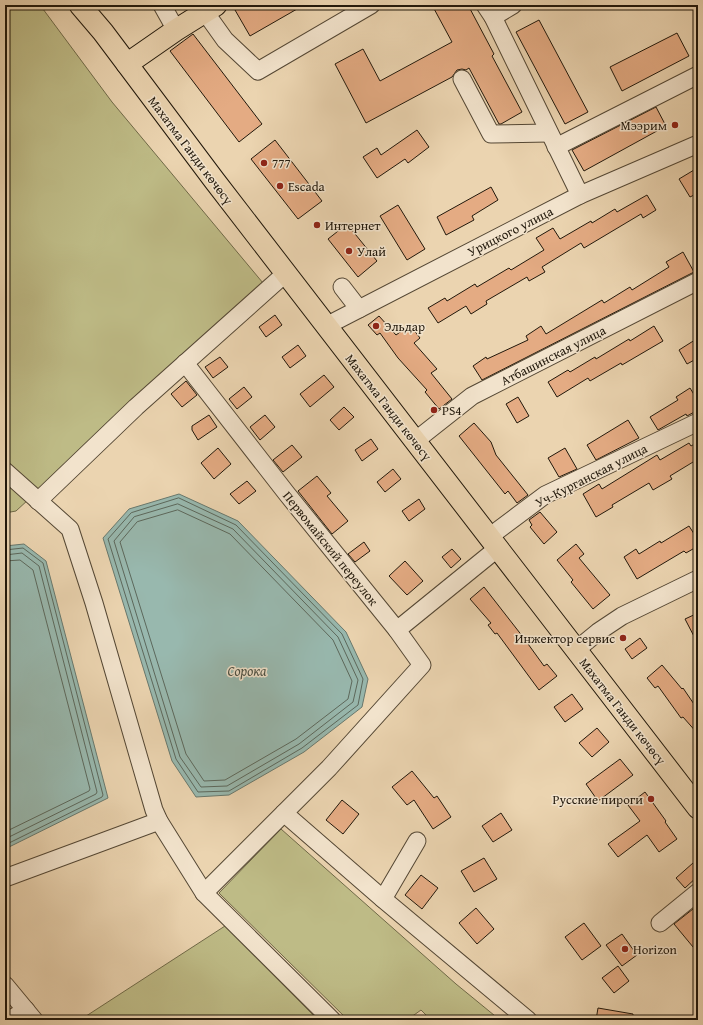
<svg xmlns="http://www.w3.org/2000/svg" width="703" height="1025" font-family="'Gentium Book Plus',serif">
<style>
.green{fill:#bebb86;stroke:#706a48}
.water{fill:#98b8ae;stroke:#68786d}
.lines{fill:none;stroke-linecap:round;stroke-linejoin:round}
.shore{stroke:#5c685c;stroke-width:1}
.building{fill:#e4ab83;stroke:#21180b}
.minor-casing{stroke:#544734;stroke-width:19}
.major-casing{stroke:#21180b;stroke-width:23}
.minor{stroke:#f2e3cc;stroke-width:17}
.major{stroke:#ebd4b0;stroke-width:21}
.poi-dot{fill:#8f2418;stroke:#f2e3cc;stroke-width:1.5}
.labels{text-anchor:middle;stroke-width:3;stroke-linejoin:round;paint-order:stroke}
.poi-label{font-size:13px;fill:#21180b;stroke:#f2e3cc;text-anchor:start}
.street-label{font-size:13px;fill:#21180b;stroke:#f2e3cc}
.water-label{font-size:14px;font-style:italic;fill:#4b5044;stroke:#f2e3cc}
</style>
<rect width="100%" height="100%" fill="#ebd4b0"/>
<filter id="stains"><feTurbulence type="fractalNoise" baseFrequency=".005" numOctaves="4"/><feColorMatrix values="0 0 0 0 .2 0 0 0 0 .09 0 0 0 0 .02 0 0 0 .5 -.17"/></filter>
<radialGradient id="worn" r=".72"><stop offset=".6" stop-color="#630" stop-opacity="0"/><stop offset="1" stop-color="#630" stop-opacity=".3"/></radialGradient>
<g class="green">
<polygon points="5,5 40,5 112,102 263,283 16,511 5,513"/>
<polygon points="281,829 456,984 500,1020 431,1020 421,1010 407,1020 348,1020 219,893"/>
<polygon points="225,926 318,1020 80,1020"/>
</g>
<g class="water">
<polygon points="179,494 238,521 346,632 368,679 362,707 304,752 229,795 196,797 172,761 103,538 129,509"/>
<polygon points="24,544 46,561 108,798 5,849 5,546"/>
</g>
<g class="lines">
<g class="shore">
<polygon points="179,498 236,525 342,634 363,679 358,705 302,748 229,791 198,792 176,759 108,539 131,513"/>
<polygon points="178,504 233,529 338,637 358,680 353,702 299,744 227,786 201,787 180,757 114,541 134,517"/>
<polygon points="178,510 230,534 333,640 352,681 348,699 296,739 225,780 204,781 186,754 120,542 137,522"/>
<polyline points="5,550 23,548 43,563 103,795 102,797 5,845"/>
<polyline points="5,555 22,553 39,566 97,792 96,794 5,839"/>
<polyline points="5,561 20,560 33,570 90,789 89,791 5,832"/>
</g>
</g>
<g class="building">
<polygon points="244,5 304,5 250,36 235,10"/>
<polygon points="432,5 468,5 494,54 492,56 522,112 501,124 499,124 469,68 466,70 462,69 457,70 452,77 366,123 335,64 363,49 380,81 452,42"/>
<polygon points="539,20 588,112 565,124 516,32"/>
<polygon points="677,33 689,56 622,91 610,67"/>
<polygon points="193,34 262,124 239,142 170,51"/>
<polygon points="656,107 666,126 584,171 572,150"/>
<polygon points="417,130 429,147 408,163 405,159 377,178 363,157 377,148 381,155"/>
<polygon points="275,140 322,201 298,219 251,159"/>
<polygon points="694,170 698,178 698,193 690,197 679,179"/>
<polygon points="491,187 498,200 472,216 474,220 446,235 437,217"/>
<polygon points="647,195 656,210 643,218 641,214 584,248 581,243 542,267 545,272 529,281 527,277 486,301 487,304 471,314 466,306 438,323 428,308 445,298 447,301 475,284 477,287 509,268 511,270 544,250 536,238 553,228 560,239 591,221 592,223 615,209 617,212"/>
<polygon points="398,205 425,249 407,260 380,216"/>
<polygon points="347,224 377,261 358,277 328,239"/>
<polygon points="683,252 694,272 482,380 473,366 486,357 487,359 528,340 526,336 541,326 546,334 602,300 604,303 630,287 632,290 669,267 666,262"/>
<polygon points="275,315 282,325 266,337 259,327"/>
<polygon points="379,316 396,335 410,325 420,338 414,343 437,369 431,373 452,399 439,409 425,392 427,390 398,358 380,333 377,335 368,325"/>
<polygon points="654,326 663,341 622,365 621,363 590,381 588,378 557,397 548,382 568,370 570,372 595,357 596,359 629,339 630,341"/>
<polygon points="698,338 698,358 687,364 679,350"/>
<polygon points="298,345 306,356 290,368 282,357"/>
<polygon points="220,357 228,367 213,378 205,367"/>
<polygon points="324,375 334,387 310,407 300,394"/>
<polygon points="186,381 197,395 182,407 171,394"/>
<polygon points="244,387 252,397 237,409 229,399"/>
<polygon points="690,388 698,401 698,410 687,416 686,414 658,430 650,417 678,400 676,397"/>
<polygon points="518,397 529,416 517,423 506,404"/>
<polygon points="344,407 354,417 339,430 330,420"/>
<polygon points="209,415 217,427 198,440 192,430 192,426"/>
<polygon points="265,415 275,427 260,440 250,427"/>
<polygon points="628,420 639,438 596,460 587,445"/>
<polygon points="474,423 491,442 496,455 528,495 517,503 508,491 505,494 459,436"/>
<polygon points="371,439 378,449 362,461 355,450"/>
<polygon points="698,442 698,459 670,476 672,479 653,490 649,483 612,505 613,507 596,517 583,494 599,484 602,489 657,455 660,460 689,443 691,446"/>
<polygon points="292,445 302,457 283,472 273,460"/>
<polygon points="218,448 231,464 214,479 201,463"/>
<polygon points="565,448 577,469 559,477 548,458"/>
<polygon points="393,469 401,479 385,492 377,482"/>
<polygon points="317,476 331,493 327,496 348,521 332,534 298,491"/>
<polygon points="247,481 256,491 239,504 230,494"/>
<polygon points="419,499 425,509 409,521 402,511"/>
<polygon points="540,512 557,532 544,544 530,527 532,525 529,520"/>
<polygon points="689,526 698,540 698,546 686,553 684,551 637,579 624,557 636,549 639,554 660,541 661,543"/>
<polygon points="364,542 370,551 355,562 348,554"/>
<polygon points="576,544 584,554 579,558 610,595 593,609 571,582 573,580 557,560"/>
<polygon points="452,549 461,559 451,568 442,557"/>
<polygon points="405,561 423,581 407,595 389,576"/>
<polygon points="484,587 523,637 544,666 547,664 557,676 539,690 497,633 495,634 488,625 491,623 470,599"/>
<polygon points="698,613 698,644 685,619"/>
<polygon points="640,638 647,648 632,659 625,649"/>
<polygon points="662,665 682,689 683,688 698,710 698,734 683,717 681,718 658,686 655,688 647,678"/>
<polygon points="572,694 583,709 565,722 554,707"/>
<polygon points="597,728 609,742 592,757 579,743"/>
<polygon points="620,759 633,775 598,801 586,784"/>
<polygon points="412,771 434,798 437,796 451,817 433,829 414,800 407,805 392,787"/>
<polygon points="645,792 666,821 665,822 677,839 659,852 647,835 618,857 608,844 640,821 628,805"/>
<polygon points="342,800 359,814 343,834 326,820"/>
<polygon points="501,813 512,830 493,842 482,826"/>
<polygon points="484,858 497,879 474,892 461,871"/>
<polygon points="693,863 698,869 698,876 685,888 676,878"/>
<polygon points="421,875 438,888 422,909 405,895"/>
<polygon points="698,905 698,953 674,924"/>
<polygon points="476,908 494,929 477,944 459,923"/>
<polygon points="584,923 601,946 582,960 565,937"/>
<polygon points="622,934 637,955 622,966 606,945"/>
<polygon points="618,966 629,981 614,993 602,978"/>
<polygon points="598,1008 633,1014 633,1020 596,1020"/>
</g>
<g class="lines">
<g class="minor-casing">
<g id="minor">
<polyline points="162,5 176,30"/>
<polyline points="485,5 493,17 580,195"/>
<polyline points="205,12 225,40 258,71 371,5"/>
<polyline points="493,17 513,5"/>
<polyline points="462,79 491,134 549,133"/>
<polyline points="556,147 698,75"/>
<polyline points="342,287 359,309"/>
<polyline points="326,326 580,195 698,144"/>
<polyline points="185,363 287,494 397,630 498,548"/>
<polyline points="415,441 472,396 698,281"/>
<polyline points="5,471 70,529 94,603 154,810 159,821 204,893 332,1020"/>
<polyline points="38,501 136,407 286,273"/>
<polyline points="489,537 545,495 698,422"/>
<polyline points="576,650 598,632 622,616 698,579"/>
<polyline points="284,813 383,899 528,1020"/>
<polyline points="5,878 159,821"/>
<polyline points="204,893 329,768 422,665 397,630"/>
<polyline points="383,899 417,841"/>
<polyline points="660,923 698,892"/>
<polyline points="5,985 34,1020"/>
<polyline points="9,1020 26,1010"/>
</g>
</g>
<g class="major-casing">
<g id="major">
<polyline points="80,5 103,32 214,180 698,808"/>
<polyline points="127,64 176,30 216,5"/>
</g>
</g>
<use href="#minor" class="minor"/>
<use href="#major" class="major"/>
</g>
<g class="poi-dot">
<circle cx="675" cy="125" r="4"/>
<circle cx="264" cy="163" r="4"/>
<circle cx="280" cy="186" r="4"/>
<circle cx="317" cy="225" r="4"/>
<circle cx="349" cy="251" r="4"/>
<circle cx="376" cy="326" r="4"/>
<circle cx="434" cy="410" r="4"/>
<circle cx="623" cy="638" r="4"/>
<circle cx="651" cy="799" r="4"/>
<circle cx="625" cy="949" r="4"/>
</g>
<g class="labels">
<g class="poi-label">
<text x="667" y="130" text-anchor="end">Мээрим</text>
<text x="272" y="168">777</text>
<text x="288" y="191">Escada</text>
<text x="325" y="230">Интернет</text>
<text x="357" y="256">Улай</text>
<text x="384" y="331">Эльдар</text>
<text x="442" y="415">PS4</text>
<text x="615" y="643" text-anchor="end">Инжектор сервис</text>
<text x="643" y="804" text-anchor="end">Русские пироги</text>
<text x="633" y="954">Horizon</text>
</g>
<g class="street-label">
<text transform="translate(191 150) rotate(53)" y="5">Махатма Ганди көчөсү</text>
<text transform="translate(510 231) rotate(-27)" y="5">Урицкого улица</text>
<text transform="translate(553 355) rotate(-27)" y="5">Атбашинская улица</text>
<text transform="translate(389 407) rotate(52)" y="5">Махатма Ганди көчөсү</text>
<text transform="translate(591 475) rotate(-27)" y="5">Уч-Курганская улица</text>
<text transform="translate(331 548) rotate(51)" y="5">Первомайский переулок</text>
<text transform="translate(623 711) rotate(52)" y="5">Махатма Ганди көчөсү</text>
</g>
<g class="water-label">
<text x="247" y="676">Сорока</text>
</g>
</g>
<rect width="703" height="1025" fill="none" stroke="#ebd4b0" stroke-width="20"/>
<rect x="6" y="6" width="691" height="1013" fill="none" stroke="#21180b" stroke-width="2"/>
<rect x="10" y="10" width="683" height="1005" fill="none" stroke="#21180b"/>
<rect width="100%" height="100%" filter="url(#stains)"/>
<rect width="100%" height="100%" fill="url(#worn)"/>
</svg>
